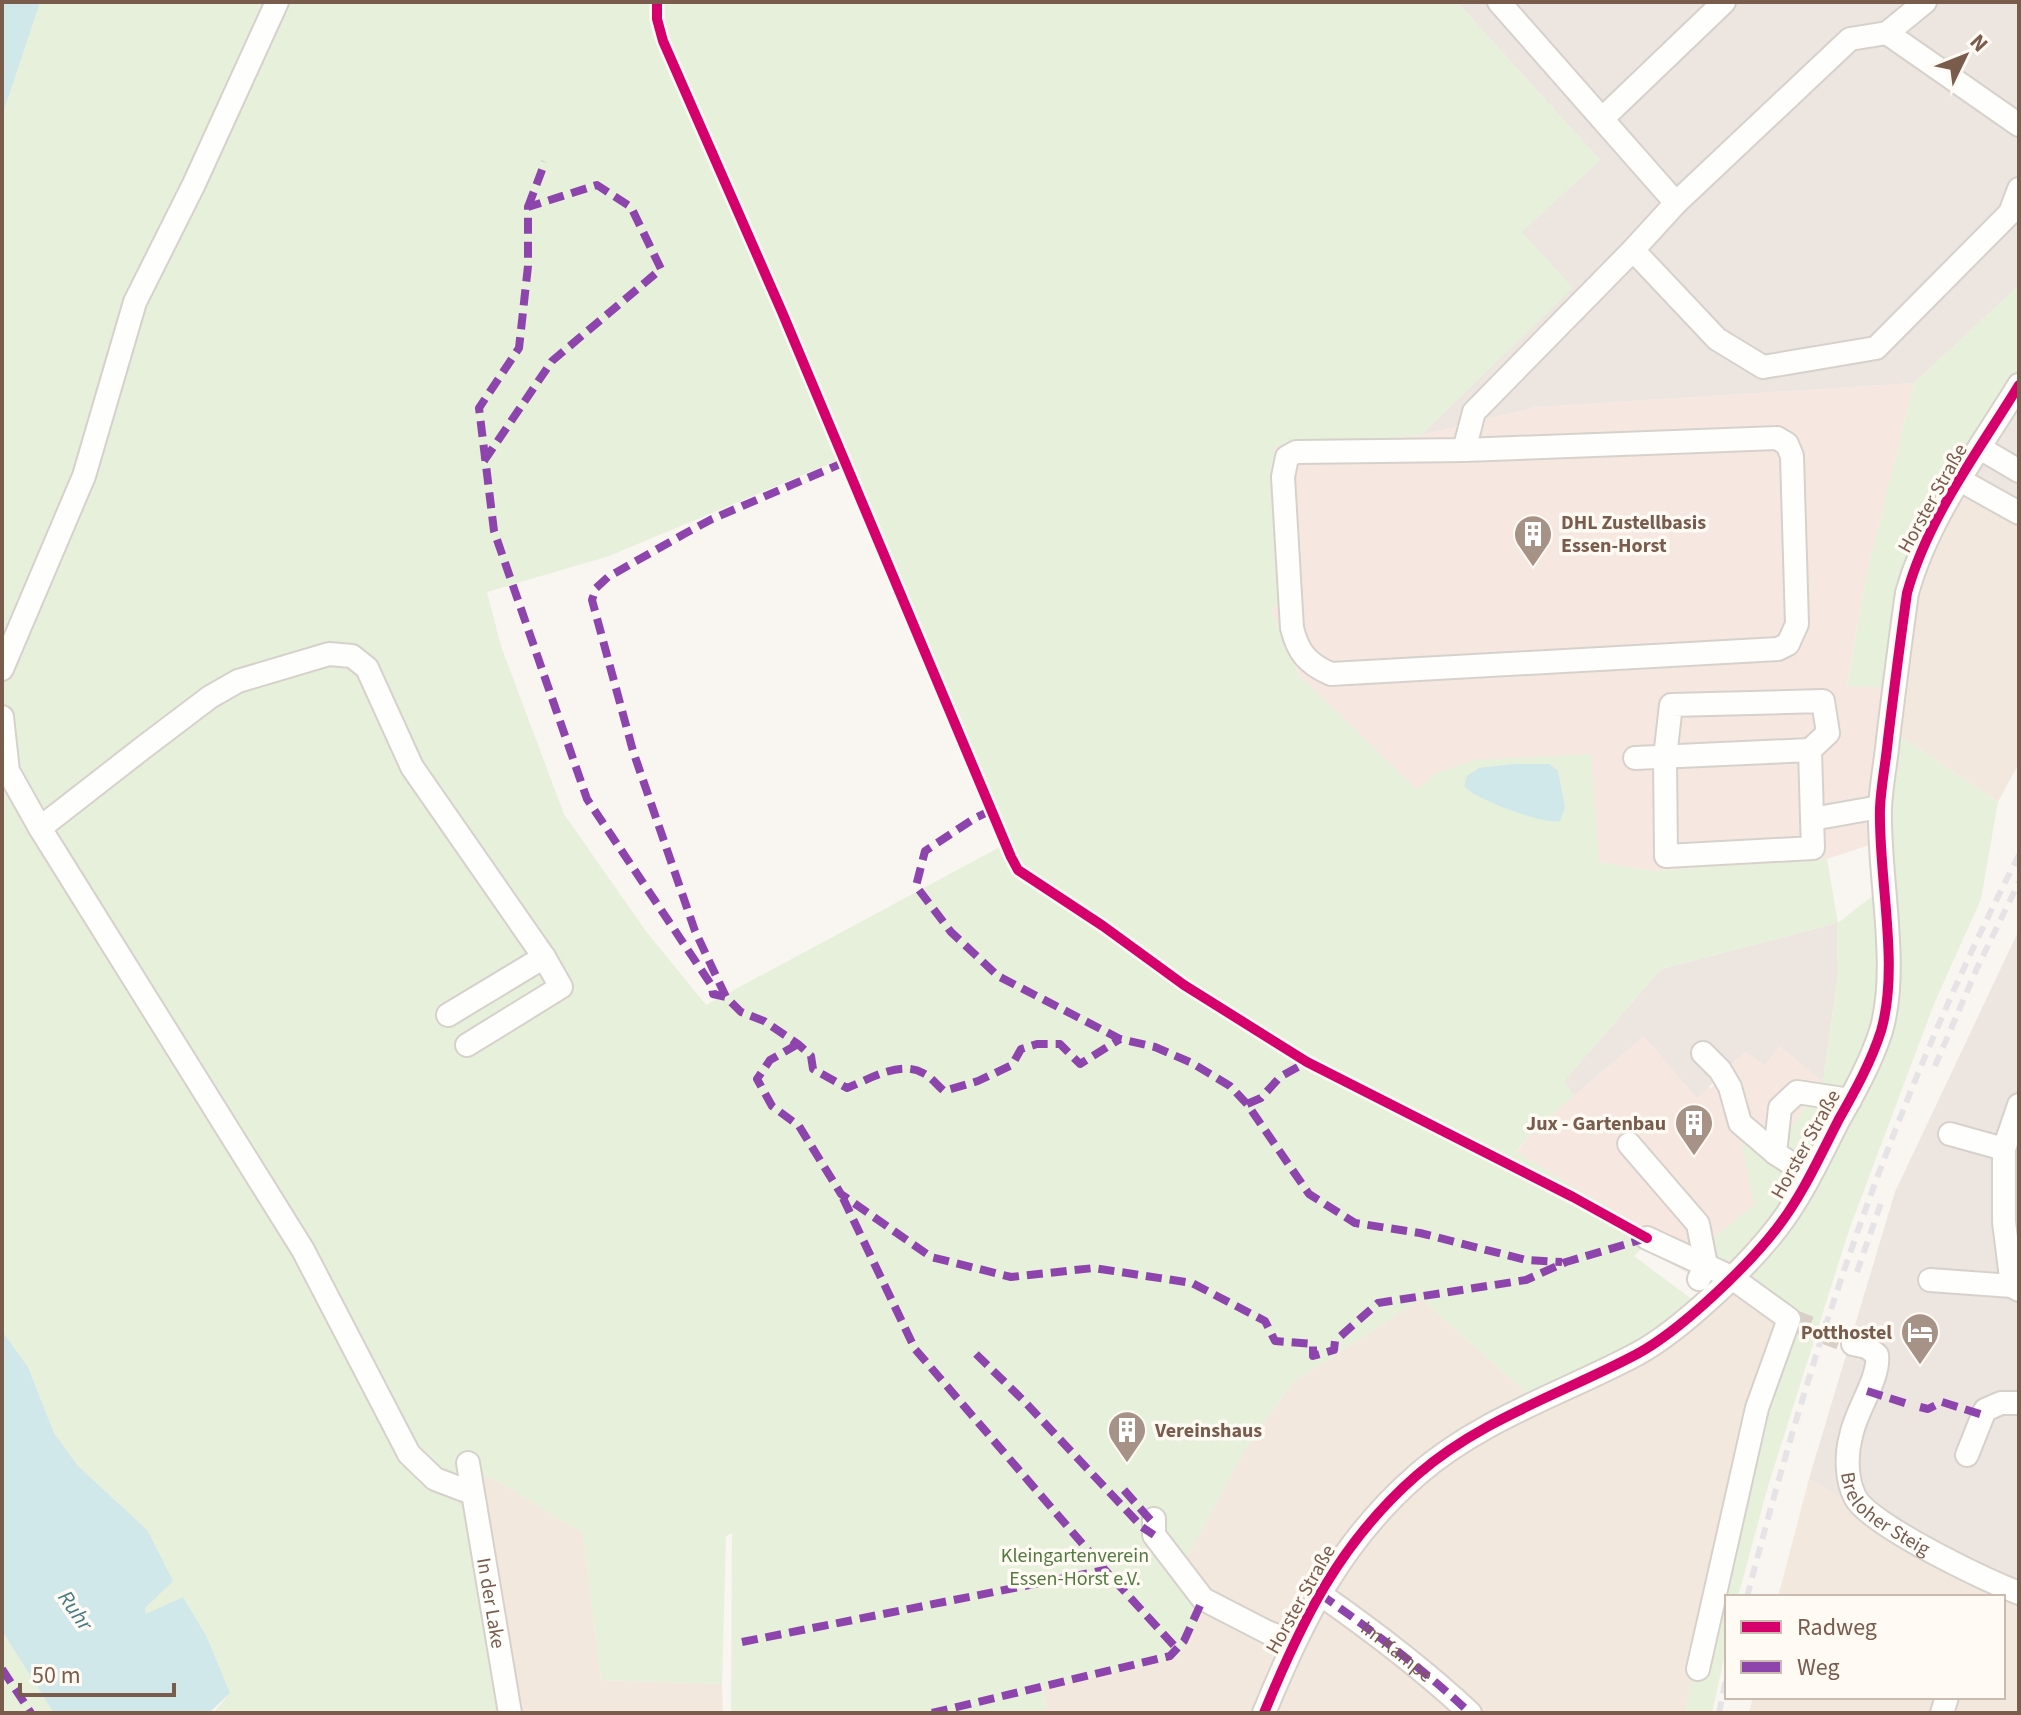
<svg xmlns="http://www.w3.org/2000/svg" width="2021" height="1715" font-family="'Source Sans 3',sans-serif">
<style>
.residential{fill:#f2e8de}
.commercial{fill:#f6e8e1}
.industrial{fill:#ede5e0}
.green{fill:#e7f0db;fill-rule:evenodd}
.water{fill:#d0e8ea}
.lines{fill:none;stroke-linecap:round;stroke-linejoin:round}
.minor-tunnel{stroke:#d9cfc7;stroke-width:22;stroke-dasharray:22 11;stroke-linecap:butt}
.minor-casing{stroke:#d7d1cb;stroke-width:26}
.minor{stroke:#fefefd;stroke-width:22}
.rail{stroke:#e6e3e7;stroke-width:6;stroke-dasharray:12 8;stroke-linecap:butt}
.quiet{stroke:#8e44ad;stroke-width:8;stroke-dasharray:16 8;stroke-linecap:butt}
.cycleway-casing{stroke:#fffaf3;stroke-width:15}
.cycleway{stroke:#d6006c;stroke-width:10}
.labels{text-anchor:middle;stroke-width:7;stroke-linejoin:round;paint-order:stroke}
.street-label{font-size:20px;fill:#7a5c4d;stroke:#fffaf3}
.poi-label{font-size:20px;font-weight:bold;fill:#7a5c4d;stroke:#fffaf3;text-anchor:start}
.park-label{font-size:20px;fill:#537a41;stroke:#fffaf3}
.water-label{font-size:22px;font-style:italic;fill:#437c86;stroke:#fffaf3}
</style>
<rect width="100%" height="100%" fill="#f9f5f0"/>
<g class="residential">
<polygon points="1964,479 2019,510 2019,763 1998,802 1891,730 1909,594"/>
<polygon points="1646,1230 1707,1243 1787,1326 1694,1673 1685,1713 1268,1713 1294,1650 1386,1512 1476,1442 1533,1411 1712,1286 1642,1248"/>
<polygon points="1421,1299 1535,1400 1384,1504 1262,1713 1047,1713 1043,1688 1179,1657 1185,1560 1248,1444 1292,1383"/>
<polygon points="489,1476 583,1533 601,1680 722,1684 723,1713 514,1713 475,1485"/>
<polygon points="1809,1479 2019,1595 2019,1713 1749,1713 1753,1697 2003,1697 2003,1597 1778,1597"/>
</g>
<g class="commercial">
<polygon points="1914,383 1866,577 1847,685 1891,688 1876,843 1827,859 1654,871 1599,862 1434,774 1417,790 1299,675 1271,610 1283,601 1274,445 1421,435 1536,407"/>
<polygon points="1644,1036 1711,1088 1746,1050 1781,1045 1823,1082 1768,1160 1754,1205 1707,1243 1679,1245 1646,1230 1516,1153 1529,1135"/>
</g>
<g class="industrial">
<polygon points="1457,2 2019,2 2019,285 1914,383 1536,407 1421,435 1572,288 1521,232 1600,160"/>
<polygon points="2019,394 2019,510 1964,479"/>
<polygon points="1837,923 1838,974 1823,1082 1780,1046 1764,1065 1746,1051 1697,1098 1644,1036 1574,1096 1564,1081 1661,969"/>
<polygon points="2019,930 2019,1591 1870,1514 1809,1479 1895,1192"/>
</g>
<g class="green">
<path d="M2,2h1455l143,158 -78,72 51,56 -152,147 -147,11 9,155 -12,9 28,65 118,115 17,-16 41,-14 116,-6 8,108 55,9 173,-12 11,64 47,-37 6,-156 107,72 -17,97 -47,105 -85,226 -81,256 -30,111h-11v47l-15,69h-27l9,-40 96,-354 -61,-37 -22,-39 47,-38 -12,-60 2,-1 24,16 55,-78 15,-108 -1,-51 -176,46 -97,112 10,15 -45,39 -13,17 130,78 -4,18 -8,8 63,47 -1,6 -161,91 -114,-101 -129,84 -44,61 -63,116 27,35 -33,62 -136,31 4,25h-316l1,-180 -6,3 -4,148 -121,-4 -18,-147 -94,-57 -14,9 29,228h-291l17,-20 -23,-56 -24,-40 -36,18 -3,-7 3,-78 -69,-64 -24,-33 -26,-66 -26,-36zM848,456l163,385 -305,164 -61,-75 -81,-116 -63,-168 -14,-54 122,-36z"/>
<polygon points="2019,285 2019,376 1940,509 1891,688 1847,686 1866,577 1914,383"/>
<polygon points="2,1631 54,1713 2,1713"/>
</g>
<g class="water">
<polygon points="2,2 40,2 2,116"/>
<path d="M1514,764h35l9,7 7,36 -5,14c-15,4 -87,-22 -96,-35l3,-10 12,-8z"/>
<polygon points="2,1331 28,1367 54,1433 78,1466 147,1530 173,1581 145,1608 146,1614 183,1597 207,1637 230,1693 209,1713 54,1713 2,1631"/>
</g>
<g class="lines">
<polyline class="minor-tunnel" points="1789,1319 1853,1344"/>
<g class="minor-casing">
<g id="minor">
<polyline points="1499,2 1676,203"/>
<polyline points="1925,2 1887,33 1850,39 1676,203 1633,250 1717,339 1763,367 1876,348 2010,213 2019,189"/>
<polyline points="1887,33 2019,125"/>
<polyline points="1602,119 1724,2"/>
<path d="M1777,438l10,6 5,12 5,168 -9,20 -10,5 -447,25c-23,-10 -33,-21 -39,-46l-9,-151 4,-20 9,-5 168,-2z"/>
<polyline points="1980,448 2019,471"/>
<polyline points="1464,450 1474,412 1633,250"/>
<polyline points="1960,480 2019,513"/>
<polyline points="2,669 84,476 135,302 194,184 277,2"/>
<polyline points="2,717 8,771 40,828 144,747 210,697 238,681 329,654 352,656 367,668 412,767 544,957 561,987 467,1045"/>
<polyline points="1810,750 1828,733 1823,701 1671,705 1665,757 1666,856 1813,848 1812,819"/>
<polyline points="1635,758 1810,750 1812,819 1880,807"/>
<polyline points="40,828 303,1250 409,1454 435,1479 472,1493"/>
<polyline points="448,1015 544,957"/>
<polyline points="1703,1053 1720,1070 1730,1087 1740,1123 1775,1153"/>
<polyline points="1950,1134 2004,1149 2019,1105"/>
<polyline points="1629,1144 1698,1224 1706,1265 1699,1279"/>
<polyline points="2004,1149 2004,1222 2012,1286 2019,1290"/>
<polyline points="1809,1175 1775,1153 1780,1108 1797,1092 1850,1100"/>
<polyline points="1647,1238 1731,1277 1789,1319 1757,1408 1698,1669"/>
<polyline points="1930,1280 2012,1286"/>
<path id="s1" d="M1853,1344l14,3 10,8c3,23 -21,55 -26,81 -5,18 -5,43 4,61 14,28 131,83 164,96"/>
<polyline points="1967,1455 1985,1410 2001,1403 2019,1403"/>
<path id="s2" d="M468,1463l42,250"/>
<polyline points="1154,1519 1154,1535 1203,1599 1267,1632 1293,1642"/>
<path id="s3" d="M1320,1594c53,37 103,75 150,119"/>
<path d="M1264,1713c38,-93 76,-171 153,-238 64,-56 147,-82 220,-121 43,-23 110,-87 140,-126 25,-32 43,-72 62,-109 16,-28 32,-57 42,-88 19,-65 -3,-155 -1,-223 1,-23 6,-46 8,-69 6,-49 12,-97 19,-146 21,-76 71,-141 112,-208"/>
<polyline points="1942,1713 1947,1697"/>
</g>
</g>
<use href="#minor" class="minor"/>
<g class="rail">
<polyline points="1935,1066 1978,966 2019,882"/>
<polyline points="1857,1272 1882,1200"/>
<path d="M1747,1597c66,-255 151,-508 272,-742"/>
<polyline points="1719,1713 1727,1675"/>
</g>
<g class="quiet">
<polyline points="528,207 545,162"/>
<polyline points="484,461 552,361 661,269 631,207 597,185 528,207 528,266 519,348 479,408 494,531 587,799 712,986 713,994 726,997"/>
<path d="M845,462l-133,57 -28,15 -76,43 -12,11 -4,12 41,151 62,180 31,66 15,15 23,9 34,23 13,12 2,13 34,19c23,-9 53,-28 76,-15 8,4 14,12 21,18l34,-10 34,-16 9,-16 16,-5h23l20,20 40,-25"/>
<polyline points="992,810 975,818 925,851 916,886 951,932 998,976 1120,1039 1155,1047 1192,1063 1230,1086 1247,1104 1309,1194 1355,1223 1420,1233 1526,1260 1562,1262"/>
<polyline points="798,1044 770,1060 757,1079 772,1106 799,1126 841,1194 931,1257 1011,1277 1094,1268 1192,1283 1265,1321 1275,1341 1313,1344 1313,1356 1334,1350 1335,1341 1378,1303 1526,1280 1566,1262 1647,1238"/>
<polyline points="1247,1104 1261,1098 1280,1077 1307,1062"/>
<polyline points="843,1198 915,1349 1105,1570"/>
<polyline points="976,1354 1022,1399 1142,1527 1154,1535"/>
<polyline points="1867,1391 1908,1404"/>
<polyline points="1920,1407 1928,1409 1942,1402 1983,1415"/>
<polyline points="1124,1490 1154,1524"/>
<path d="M1320,1594c53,37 103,75 150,119"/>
<polyline points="742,1642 1105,1570 1178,1650"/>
<polyline points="2,1669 31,1713"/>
<polyline points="932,1713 1170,1656 1184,1641 1203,1599"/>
</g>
<g class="cycleway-casing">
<g id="cycleway">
<polyline points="657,2 657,19 663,41 782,312 1011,857 1018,870 1103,926 1184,985 1307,1062 1573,1197 1647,1238"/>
<path d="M1264,1713c38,-93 76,-171 153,-238 64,-56 147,-82 220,-121 43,-23 110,-87 140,-126 25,-32 43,-72 62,-109 16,-28 32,-57 42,-88 19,-65 -3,-155 -1,-223 1,-23 6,-46 8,-69 6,-49 12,-97 19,-146 21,-76 71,-141 112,-208"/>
</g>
</g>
<use href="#cycleway" class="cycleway"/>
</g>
<defs>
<g id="building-pin" transform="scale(2)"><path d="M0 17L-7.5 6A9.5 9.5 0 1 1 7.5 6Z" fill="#a69286" stroke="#fffaf3"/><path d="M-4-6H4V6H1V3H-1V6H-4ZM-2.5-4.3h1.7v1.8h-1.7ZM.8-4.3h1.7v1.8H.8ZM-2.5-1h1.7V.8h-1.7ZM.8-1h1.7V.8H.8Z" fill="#fff"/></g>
<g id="hotel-pin" transform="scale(2)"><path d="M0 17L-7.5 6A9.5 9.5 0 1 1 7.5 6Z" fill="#a69286" stroke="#fffaf3"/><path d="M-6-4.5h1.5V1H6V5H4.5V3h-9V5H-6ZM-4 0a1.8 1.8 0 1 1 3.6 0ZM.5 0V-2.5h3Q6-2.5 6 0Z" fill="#fff"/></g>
</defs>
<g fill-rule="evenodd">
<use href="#building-pin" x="1533" y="534"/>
<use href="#building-pin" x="1694" y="1123"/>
<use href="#hotel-pin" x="1920" y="1332"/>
<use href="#building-pin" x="1127" y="1430"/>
</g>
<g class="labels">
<g class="street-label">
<text transform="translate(1932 498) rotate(-61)" y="7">Horster Straße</text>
<text transform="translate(1805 1144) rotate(-61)" y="7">Horster Straße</text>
<text dy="7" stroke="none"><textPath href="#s1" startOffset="208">Breloher Steig</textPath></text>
<text transform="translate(1300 1599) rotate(-61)" y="7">Horster Straße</text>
<text dy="7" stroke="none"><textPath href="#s2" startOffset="142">In der Lake</textPath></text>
<text dy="7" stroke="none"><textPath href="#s3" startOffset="96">Im Kampe</textPath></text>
</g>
<g class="poi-label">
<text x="1561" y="529">DHL Zustellbasis<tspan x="1561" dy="23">Essen-Horst</tspan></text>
<text x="1666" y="1130" text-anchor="end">Jux - Gartenbau</text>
<text x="1892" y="1339" text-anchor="end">Potthostel</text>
<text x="1155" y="1437">Vereinshaus</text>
</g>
<g class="park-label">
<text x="1075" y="1562">Kleingartenverein<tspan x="1075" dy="23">Essen-Horst e.V.</tspan></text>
</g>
<g class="water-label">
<text transform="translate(76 1610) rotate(55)" y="8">Ruhr</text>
</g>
</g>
<rect width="2021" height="1715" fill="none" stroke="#7a5c4d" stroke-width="8"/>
<rect x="1725" y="1595" width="280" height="104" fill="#fffaf3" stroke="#cabbb1" stroke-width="2"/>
<rect x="1741" y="1621" width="40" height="12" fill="#d6006c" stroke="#cabbb1" stroke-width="2"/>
<text x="1797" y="1635" font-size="24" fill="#7a5c4d">Radweg</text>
<rect x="1741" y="1661" width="40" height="12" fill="#8e44ad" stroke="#cabbb1" stroke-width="2"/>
<text x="1797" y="1675" font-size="24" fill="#7a5c4d">Weg</text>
<g transform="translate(1965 56) rotate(47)" stroke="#fffaf3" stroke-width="6" paint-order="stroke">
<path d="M0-6L14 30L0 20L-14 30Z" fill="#7a5c4d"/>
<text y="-12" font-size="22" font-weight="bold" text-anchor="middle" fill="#7a5c4d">N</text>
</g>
<path d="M20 1683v12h154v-12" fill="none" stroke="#7a5c4d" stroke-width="4"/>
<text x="32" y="1683" font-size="24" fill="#7a5c4d" stroke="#fffaf3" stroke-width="6" paint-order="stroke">50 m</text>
</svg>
